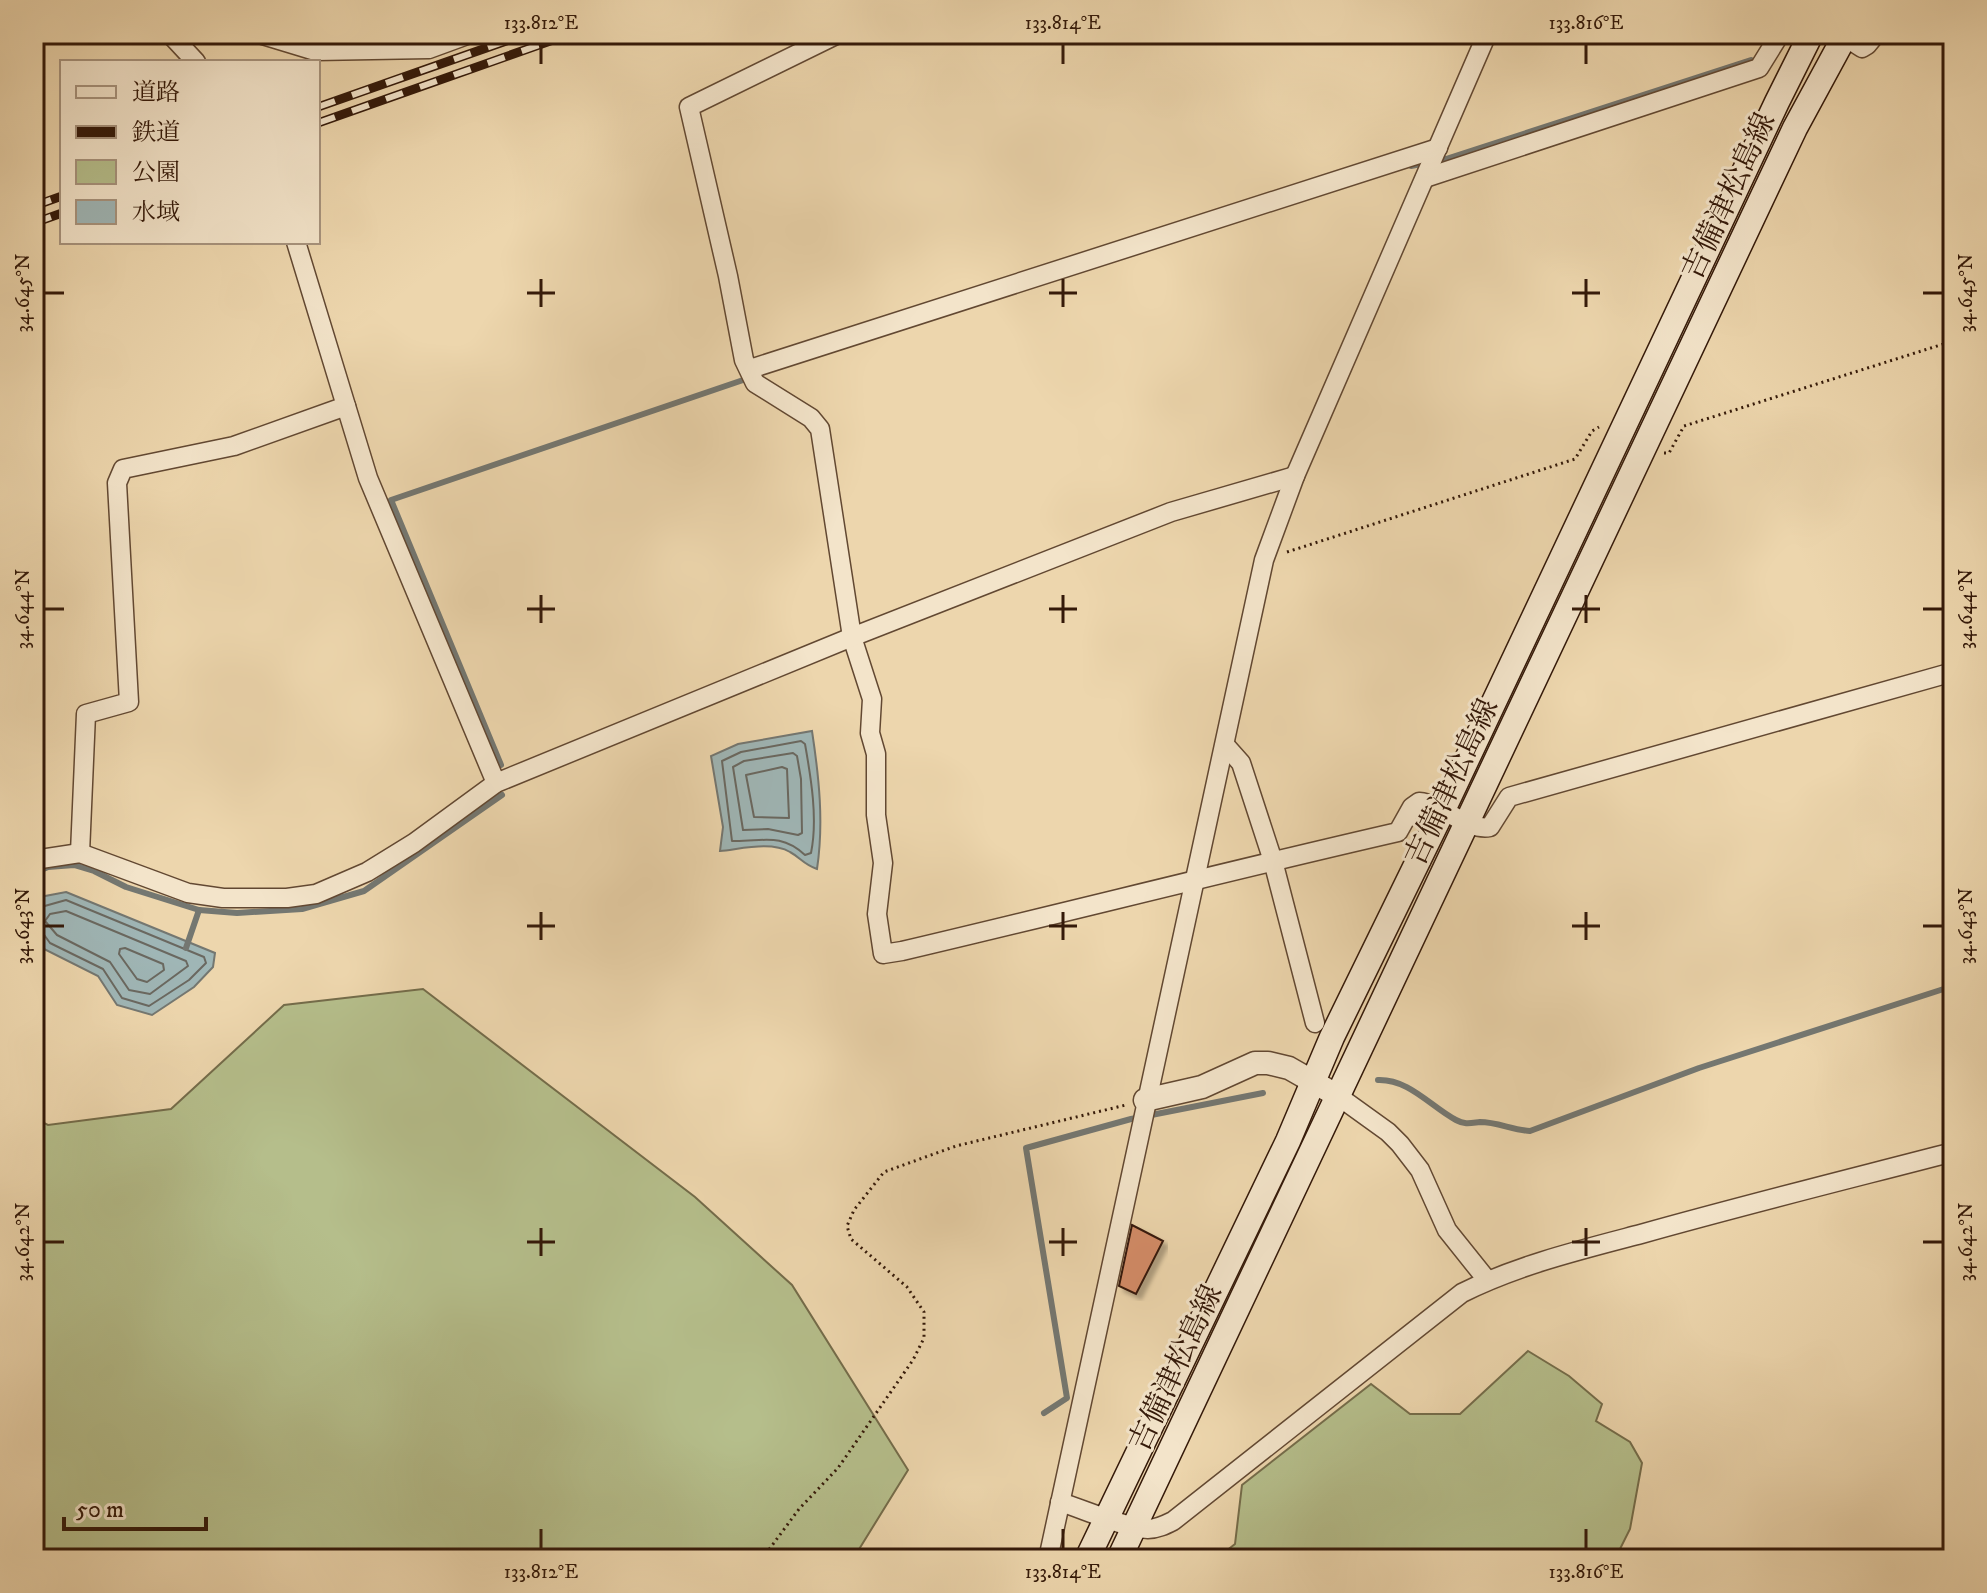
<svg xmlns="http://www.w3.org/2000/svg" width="1987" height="1593" font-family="'IM FELL DW Pica','Noto Serif JP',serif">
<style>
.green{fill:#b5be8b;stroke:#746c4a;stroke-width:2}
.water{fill:#9fb6b6;stroke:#747771;stroke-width:2}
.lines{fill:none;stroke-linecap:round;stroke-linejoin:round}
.shore{stroke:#6a6860;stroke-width:2}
.stream{stroke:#747771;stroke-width:6}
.building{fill:#d48c68;stroke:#341909;stroke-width:2;filter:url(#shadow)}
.minor-casing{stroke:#624832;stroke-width:21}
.tertiary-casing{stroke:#624832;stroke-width:25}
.secondary-casing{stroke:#341909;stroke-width:27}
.path{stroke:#341909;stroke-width:3;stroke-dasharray:2 4;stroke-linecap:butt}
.minor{stroke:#f3e4ca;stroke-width:18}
.tertiary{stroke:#f3e4ca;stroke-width:22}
.secondary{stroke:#f3e4ca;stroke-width:24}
.rail-casing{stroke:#341909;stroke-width:9}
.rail{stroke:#f3e4ca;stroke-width:6;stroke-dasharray:18;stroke-linecap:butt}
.ticks{fill:none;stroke:#341909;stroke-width:3}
.labels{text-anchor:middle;stroke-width:6;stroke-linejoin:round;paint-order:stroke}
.street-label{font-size:30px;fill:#341909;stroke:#f3e4ca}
.neatline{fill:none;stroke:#341909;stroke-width:3}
.ticks-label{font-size:20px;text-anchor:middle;fill:#341909}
</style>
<defs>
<filter id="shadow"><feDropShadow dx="5" dy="5" stdDeviation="2" flood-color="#0004"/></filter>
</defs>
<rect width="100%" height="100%" fill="#edd6ad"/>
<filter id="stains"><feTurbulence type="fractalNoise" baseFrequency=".0025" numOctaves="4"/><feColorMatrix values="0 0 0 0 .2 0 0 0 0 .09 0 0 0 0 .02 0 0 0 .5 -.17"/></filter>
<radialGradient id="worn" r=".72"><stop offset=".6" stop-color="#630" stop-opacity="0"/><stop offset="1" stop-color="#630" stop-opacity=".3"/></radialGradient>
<g class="green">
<polygon points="423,989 695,1197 792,1285 908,1470 853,1559 34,1559 34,1118 48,1125 171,1109 284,1005"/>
<polygon points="1528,1351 1569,1376 1602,1404 1596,1421 1630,1442 1642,1463 1630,1529 1615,1559 1216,1559 1235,1544 1242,1485 1371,1384 1410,1414 1460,1414"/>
</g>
<g class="water">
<path d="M812,731c7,46 12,92 5,138 -14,-5 -16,-11 -27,-17 -19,-11 -49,-3 -70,-1l3,-24 -12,-71 27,-12z"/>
<polygon points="66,892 215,953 213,967 194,987 152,1015 117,1005 98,976 44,949 34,932 34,906 40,897"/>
</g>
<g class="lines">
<g class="shore">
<path d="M801,741l4,3c6,34 13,75 6,109l-6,2c-25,-23 -43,-13 -73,-14l-10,-80 19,-9z"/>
<polygon points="793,753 797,756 801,779 802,833 798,835 768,829 743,830 733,767 744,761"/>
<polygon points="782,767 787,769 789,818 754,817 746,775"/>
<polyline points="34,909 66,900 204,957 206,963 189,980 149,1006 122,998 103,969 50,943 42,932 34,930"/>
<polygon points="66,911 186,961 188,966 150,994 129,990 110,962 57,935 45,921 50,914"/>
<polygon points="125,948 163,964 164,970 147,982 137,979 119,954 120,949"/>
</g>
<g class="stream">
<polyline points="1411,166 1446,159 1751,60"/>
<polyline points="501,765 391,500 749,378"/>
<polyline points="34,873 48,867 74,865 94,871 126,887 199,910 237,913 302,909 364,891 502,795"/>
<polyline points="186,948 199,910"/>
<path d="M1378,1080c31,-1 52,26 78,40 9,5 15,3 24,2 17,0 33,8 50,9l169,-63 254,-82"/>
<polyline points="1044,1413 1067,1398 1026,1148 1131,1119 1263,1093"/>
</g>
</g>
<polygon class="building" points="1132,1225 1163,1241 1136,1294 1119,1286"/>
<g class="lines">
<g class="minor-casing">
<g id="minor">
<polyline points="170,34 196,62"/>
<polyline points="259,34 315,51 429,49 470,34"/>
<path d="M838,34l-149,73 39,169 16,84 11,23 56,35 9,11 32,208 20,62 -2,34 6,21v61l7,48 -6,51 6,40 19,-3c166,-39 330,-81 496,-119l14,-25 7,-5c25,2 46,29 71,25l19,-30 444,-125"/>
<polyline points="1840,34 1862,48 1867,45 1876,34"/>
<polyline points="1425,178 1759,68 1780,34"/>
<polyline points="296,242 368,478 496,783"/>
<polyline points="750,369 1438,148"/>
<polyline points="1225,745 1241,763 1273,861 1315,1023"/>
<polyline points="80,853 86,714 129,702 117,483 123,469 234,446 346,406"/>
<polyline points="34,860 80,853 188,893 223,898 287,898 316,894 367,872 414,843 496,783 852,637 1171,512 1295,476"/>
<polyline points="1338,1096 1388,1132 1400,1144 1420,1170 1447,1230 1487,1280"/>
<path d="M1060,1502c23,7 65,26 88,27 9,0 17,-4 25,-8l289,-228c56,-28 118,-43 179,-59 103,-29 208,-55 312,-82"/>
<polyline points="1048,1559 1264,560 1295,476 1487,34"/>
</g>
</g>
<g class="tertiary-casing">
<polyline id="tertiary" points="1145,1100 1202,1087 1255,1063 1268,1063 1289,1068 1338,1096"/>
</g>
<g class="secondary-casing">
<g id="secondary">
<polyline points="1087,1559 1288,1141 1332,1037 1443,810 1777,102 1811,34"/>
<polyline points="1119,1559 1795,128 1846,34"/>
</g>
</g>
<g class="path">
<polyline points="1664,453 1669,453 1684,426 1953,341"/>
<polyline points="1287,552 1575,459 1592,431 1599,427"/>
<polyline points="762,1559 799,1509 838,1468 913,1360 924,1338 924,1312 907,1287 851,1239 847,1226 854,1210 884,1172 956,1146 1126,1105"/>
</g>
<use href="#minor" class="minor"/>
<use href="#tertiary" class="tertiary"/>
<use href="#secondary" class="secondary"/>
<g class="rail-casing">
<g id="rail">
<polyline points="318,107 526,34"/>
<polyline points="318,123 570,34"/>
<polyline points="34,206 62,196"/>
<polyline points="34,223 62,213"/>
</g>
</g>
<use href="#rail" class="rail"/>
</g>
<path class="ticks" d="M541,44v20M1063,44v20M1586,44v20M541,279v28M1063,279v28M1586,279v28M44,293h20M527,293h28M1049,293h28M1572,293h28M1923,293h20M541,595v28M1063,595v28M1586,595v28M44,609h20M527,609h28M1049,609h28M1572,609h28M1923,609h20M541,912v28M1063,912v28M1586,912v28M44,926h20M527,926h28M1049,926h28M1572,926h28M1923,926h20M541,1228v28M1063,1228v28M1586,1228v28M44,1242h20M527,1242h28M1049,1242h28M1572,1242h28M1923,1242h20M541,1529v20M1063,1529v20M1586,1529v20"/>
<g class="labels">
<g class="street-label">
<text transform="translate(1728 196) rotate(-65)" y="10">吉備津松島線</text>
<text transform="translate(1451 782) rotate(-65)" y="10">吉備津松島線</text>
<text transform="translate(1175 1368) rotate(-65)" y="10">吉備津松島線</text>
</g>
</g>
<rect width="1987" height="1593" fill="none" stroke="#edd6ad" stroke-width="88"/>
<rect x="60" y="60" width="260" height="184" fill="#f3e4ca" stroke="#a7937d" stroke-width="2"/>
<rect x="76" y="86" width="40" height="12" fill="#f3e4ca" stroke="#a7937d" stroke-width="2"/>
<text x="132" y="100" font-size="24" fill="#341909">道路</text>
<rect x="76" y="126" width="40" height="12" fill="#341909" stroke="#a7937d" stroke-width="2"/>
<text x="132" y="140" font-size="24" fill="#341909">鉄道</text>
<rect x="76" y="160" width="40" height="24" fill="#b5be8b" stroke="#a7937d" stroke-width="2"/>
<text x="132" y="180" font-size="24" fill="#341909">公園</text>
<rect x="76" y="200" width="40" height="24" fill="#9fb6b6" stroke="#a7937d" stroke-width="2"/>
<text x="132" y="220" font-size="24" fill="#341909">水域</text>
<path d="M64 1517v12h142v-12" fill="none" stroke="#341909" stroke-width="4"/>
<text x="76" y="1517" font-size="24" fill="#341909" stroke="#f3e4ca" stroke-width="6" paint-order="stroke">50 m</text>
<rect x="44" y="44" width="1899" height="1505" class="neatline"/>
<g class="ticks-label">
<text x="541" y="29">133.812°E</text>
<text x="1063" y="29">133.814°E</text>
<text x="1586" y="29">133.816°E</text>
<text transform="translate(22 293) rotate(-90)" y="7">34.645°N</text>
<text transform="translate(1965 293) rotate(-90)" y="7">34.645°N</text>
<text transform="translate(22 609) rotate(-90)" y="7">34.644°N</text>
<text transform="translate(1965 609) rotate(-90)" y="7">34.644°N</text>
<text transform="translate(22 926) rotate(-90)" y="7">34.643°N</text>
<text transform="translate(1965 926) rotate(-90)" y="7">34.643°N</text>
<text transform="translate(22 1242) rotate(-90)" y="7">34.642°N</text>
<text transform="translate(1965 1242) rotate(-90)" y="7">34.642°N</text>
<text x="541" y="1578">133.812°E</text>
<text x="1063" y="1578">133.814°E</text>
<text x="1586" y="1578">133.816°E</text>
</g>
<rect width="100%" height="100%" filter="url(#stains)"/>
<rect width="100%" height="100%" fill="url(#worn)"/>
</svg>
